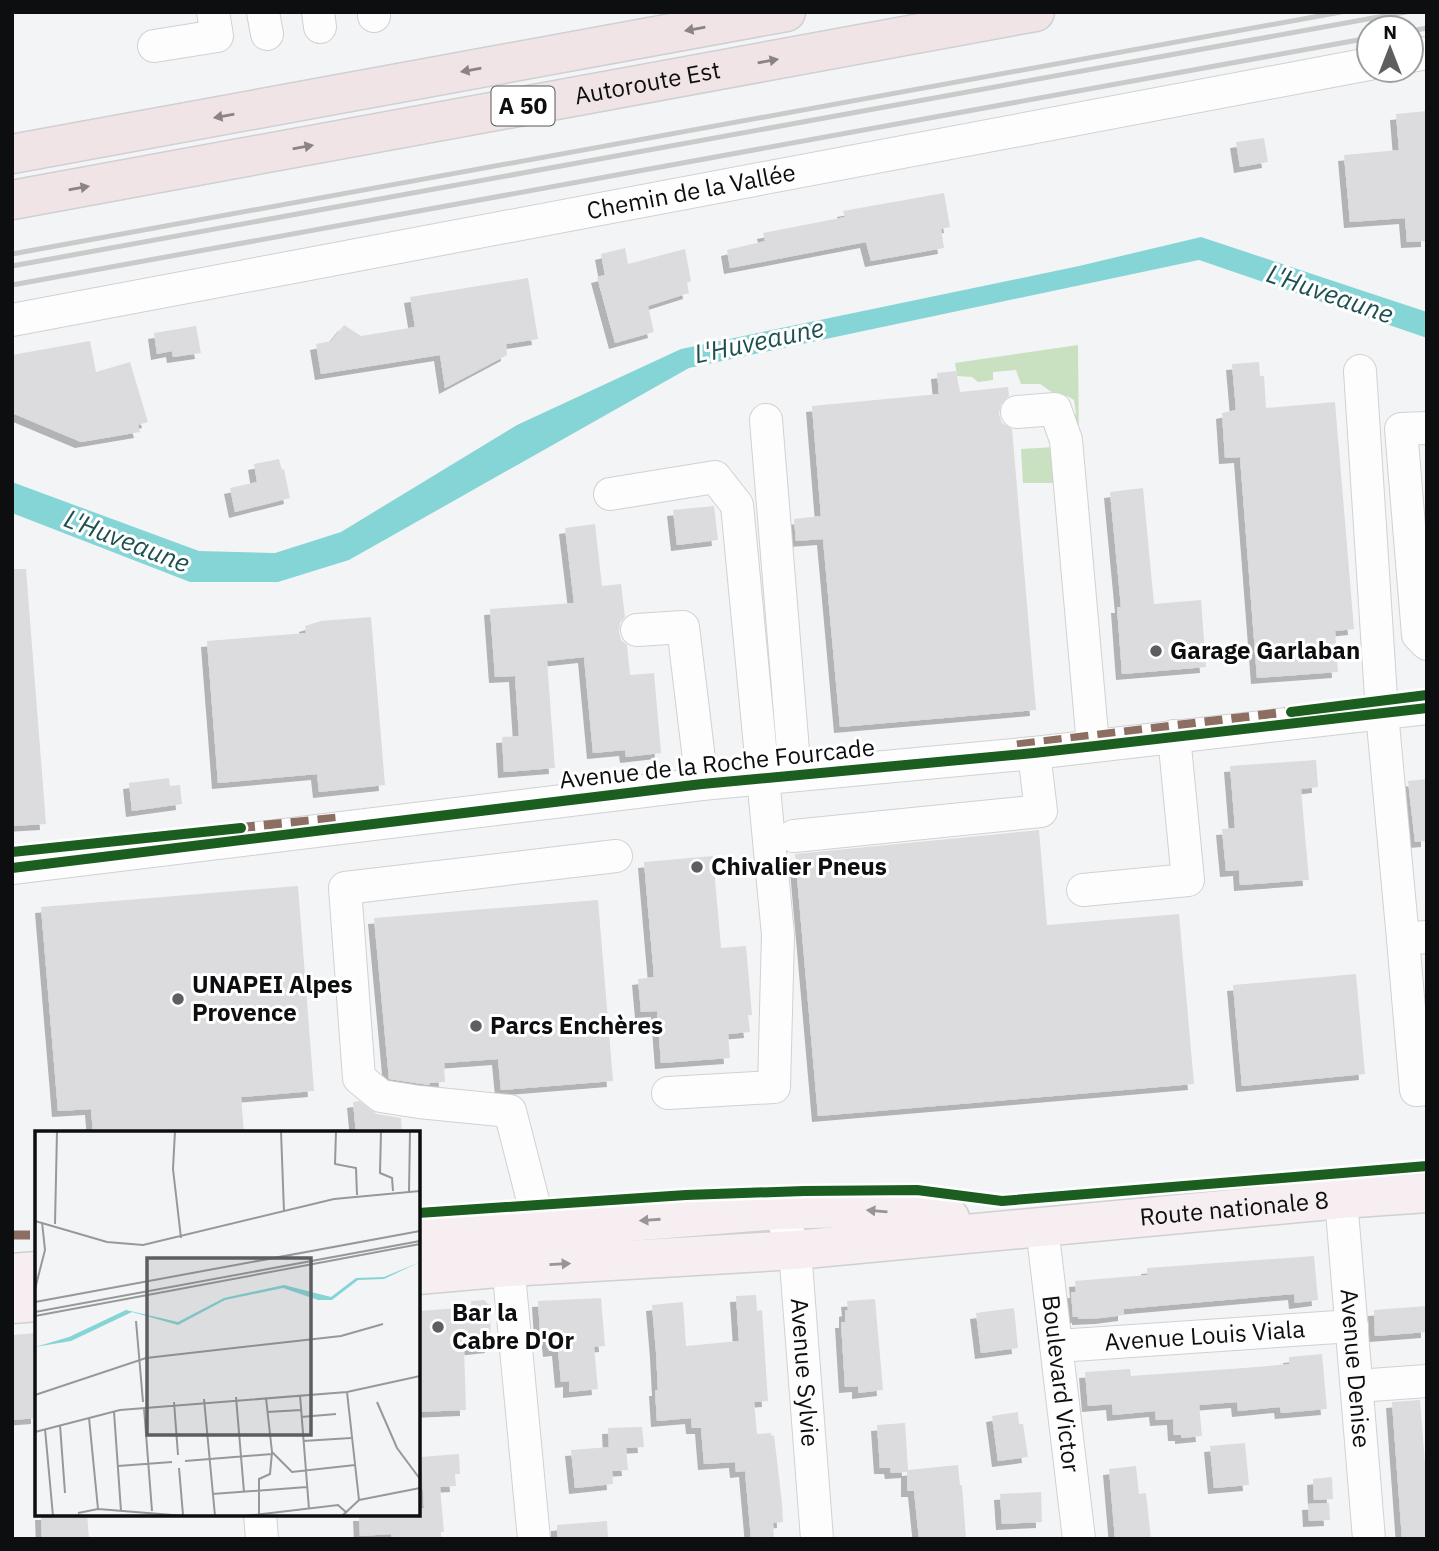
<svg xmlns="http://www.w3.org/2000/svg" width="1439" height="1551" font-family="'IBM Plex Sans',sans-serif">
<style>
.green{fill:#c9e0c1}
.water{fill:#86d5d6}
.building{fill:#dcdcde;filter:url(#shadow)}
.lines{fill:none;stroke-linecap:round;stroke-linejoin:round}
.minor-casing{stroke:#d1d1d3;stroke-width:34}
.major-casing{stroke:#cfd0d1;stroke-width:41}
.highway-casing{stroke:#cfd0d1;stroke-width:41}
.minor{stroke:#fdfdfe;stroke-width:32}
.major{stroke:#f6eef0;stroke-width:38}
.highway{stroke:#f0e4e6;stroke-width:38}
.rail{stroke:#c9caca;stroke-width:5}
.quiet{stroke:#8d6e63;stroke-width:9;stroke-dasharray:18 9;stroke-linecap:butt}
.cycleway-casing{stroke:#fff;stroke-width:15}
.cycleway{stroke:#1b5e20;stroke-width:10}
.oneway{fill:#8a8485}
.oneway2{fill:#999496}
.poi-dot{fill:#5e5e60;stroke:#fff;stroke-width:2.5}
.labels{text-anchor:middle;stroke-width:6;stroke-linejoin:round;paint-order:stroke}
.shield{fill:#fff;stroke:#565657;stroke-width:2}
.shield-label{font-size:23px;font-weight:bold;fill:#0d0e0f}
.street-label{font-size:24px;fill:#0d0e0f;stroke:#fff}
.poi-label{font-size:24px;font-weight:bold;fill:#0d0e0f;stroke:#fff;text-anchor:start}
.water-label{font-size:26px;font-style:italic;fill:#1e5050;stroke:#fff}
.inset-road{fill:none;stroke:#97989a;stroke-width:2}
.view{fill:#5e5e60;fill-opacity:0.15;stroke:#5e5e60;stroke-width:3.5}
.inset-edge{fill:none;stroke:#0d0e0f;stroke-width:3.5}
</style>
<defs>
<filter id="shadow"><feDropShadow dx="-6" dy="6" stdDeviation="0" flood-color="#0004"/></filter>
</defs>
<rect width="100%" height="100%" fill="#f3f4f6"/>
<g class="green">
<polygon points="1078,345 1079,450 1073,415 1076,414 1074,400 1067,396 1056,395 1040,384 1021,384 1016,370 993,372 993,380 978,382 972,377 957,376 955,363"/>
<polygon points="1056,447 1061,483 1023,483 1021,449"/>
</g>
<polygon class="water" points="1201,237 1427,312 1427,338 1199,260 689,368 349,560 278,582 190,582 12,513 12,482 199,551 275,553 341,532 517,425 681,349 1079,266"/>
<g class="building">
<polygon points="1427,111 1427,241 1407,242 1405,218 1350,222 1344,155 1399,150 1396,114"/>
<polygon points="1264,138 1268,162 1240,167 1236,142"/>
<polygon points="944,193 950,227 941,229 944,248 871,261 866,242 730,268 727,250 765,241 763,233 845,217 843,211"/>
<polygon points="625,248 628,264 685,249 691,281 687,283 689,293 648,306 654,332 615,343 597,277 605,275 601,254"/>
<polygon points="528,278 538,339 506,344 507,355 445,388 440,355 321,374 316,344 331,341 344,325 361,336 415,327 410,297"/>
<polygon points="196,326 201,353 173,357 172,351 157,354 154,333"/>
<polygon points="90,341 96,372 130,362 148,422 138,425 140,432 81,442 12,413 12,355"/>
<polygon points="1259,362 1260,376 1264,376 1266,408 1335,402 1354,629 1335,631 1338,672 1257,678 1240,457 1225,458 1222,413 1236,410 1232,364"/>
<polygon points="956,371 960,392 1008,387 1009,396 1001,404 999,414 1002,423 1012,429 1036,710 840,727 823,539 796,541 794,519 821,516 812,406 939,394 937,373"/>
<polygon points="279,459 282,470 284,469 290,498 235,512 230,488 257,482 254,464"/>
<polygon points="1143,488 1154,604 1201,600 1206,667 1122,674 1117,607 1121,607 1110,492"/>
<polygon points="714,506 718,540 677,545 673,510"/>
<polygon points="595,524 602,586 621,584 625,617 620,623 619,632 621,640 627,645 630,675 654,673 661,753 626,757 625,750 593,753 584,657 547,661 555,768 504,772 502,737 519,736 515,676 495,677 490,609 574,603 565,528"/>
<polygon points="12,569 26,569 46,824 12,826"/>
<polygon points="371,617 385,785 319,792 317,774 218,783 207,641 306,633 305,626 321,621"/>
<polygon points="1316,760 1318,787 1301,789 1309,880 1240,885 1239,870 1226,871 1222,829 1235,828 1230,766"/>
<polygon points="169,778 170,786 180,785 182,804 132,811 129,783"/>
<polygon points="1427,779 1427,841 1415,842 1408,781"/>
<polygon points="1039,830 1047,925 1179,914 1194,1084 818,1116 795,854"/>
<polygon points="713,856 721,948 746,946 752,1015 748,1015 750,1032 728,1034 730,1058 661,1063 657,1011 641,1012 638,979 654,977 644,862"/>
<polygon points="298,886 314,1091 241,1097 244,1133 93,1133 91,1109 58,1111 41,907"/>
<polygon points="598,900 613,1081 501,1090 498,1059 444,1063 445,1082 429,1083 430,1085 389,1079 374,918"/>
<polygon points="1356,974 1365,1074 1242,1086 1233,985"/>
<polygon points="359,1101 377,1114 401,1118 402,1133 356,1133 353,1102"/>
<polygon points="1314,1256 1318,1300 1295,1303 1294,1294 1124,1309 1124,1315 1101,1318 1078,1319 1078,1317 1073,1317 1071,1292 1076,1292 1075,1281 1147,1275 1147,1268"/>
<polygon points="756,1295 757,1311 762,1310 768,1401 754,1402 757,1434 771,1433 771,1436 774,1435 782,1503 783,1522 773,1523 774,1539 751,1539 745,1471 736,1472 735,1462 704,1464 701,1428 692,1428 691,1418 657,1421 655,1390 658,1390 656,1352 652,1305 683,1302 686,1346 739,1341 736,1296"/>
<polygon points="601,1298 605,1346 594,1347 598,1389 569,1392 569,1381 561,1382 558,1350 549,1351 547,1332 540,1332 538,1301"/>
<polygon points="875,1299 883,1390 858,1393 858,1386 845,1387 841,1322 845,1322 845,1311 848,1310 847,1301"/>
<polygon points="484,1300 490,1306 491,1347 464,1350 466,1410 418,1412 419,1311 471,1307 471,1301"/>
<polygon points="1427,1306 1427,1332 1375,1336 1374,1310"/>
<polygon points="1014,1308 1018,1348 981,1353 976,1313"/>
<polygon points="37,1333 37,1418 12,1420 12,1335"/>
<polygon points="1322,1354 1327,1409 1281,1413 1280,1407 1238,1411 1237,1402 1199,1405 1202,1436 1181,1438 1181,1435 1174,1435 1173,1419 1156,1420 1155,1411 1113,1415 1112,1404 1088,1406 1085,1372 1130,1369 1131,1376 1244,1368 1289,1364 1289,1357"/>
<polygon points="1420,1400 1427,1489 1427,1539 1402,1539 1392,1402"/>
<polygon points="1018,1412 1019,1424 1023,1424 1028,1457 998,1461 992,1416"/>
<polygon points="905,1423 908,1470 958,1465 960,1485 962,1485 966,1539 919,1539 914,1491 907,1491 907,1472 891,1473 890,1468 880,1468 877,1425"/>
<polygon points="642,1427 644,1447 626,1448 628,1470 612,1471 613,1484 575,1488 571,1450 609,1447 608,1428"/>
<polygon points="1245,1443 1249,1485 1214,1488 1210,1446"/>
<polygon points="459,1454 460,1474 455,1474 456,1486 440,1487 444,1532 441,1532 441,1539 392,1539 391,1534 360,1536 359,1515 418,1514 418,1509 424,1508 421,1457"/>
<polygon points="1136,1466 1139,1494 1146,1493 1151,1539 1115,1539 1109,1469"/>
<polygon points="1332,1477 1333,1499 1314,1500 1313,1479"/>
<polygon points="1041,1492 1042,1522 1002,1524 1000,1494"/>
<polygon points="1329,1503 1330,1520 1309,1521 1308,1504"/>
<polygon points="41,1514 87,1514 89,1539 42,1539"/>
<polygon points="607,1521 608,1539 557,1539 557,1525"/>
</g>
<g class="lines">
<g class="minor-casing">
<g id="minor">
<polyline points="263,12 267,34"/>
<polyline points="318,12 320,27"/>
<polyline points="374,12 374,16"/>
<polyline points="154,46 217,36 213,12"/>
<polyline points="1411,56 1427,53"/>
<path id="s1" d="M12,320l1357,-256"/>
<polyline points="1360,371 1382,713 1403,939 1427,937"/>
<polyline points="1017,412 1055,409 1066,440 1093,745"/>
<polyline points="766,420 795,775"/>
<polyline points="1427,428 1401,429 1418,635 1427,644"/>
<polyline points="610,494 715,477 737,505 778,935 774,1087 668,1093"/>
<polyline points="637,630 683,627 702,784"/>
<polyline points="794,836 1041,811 1034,753"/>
<polyline points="12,868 702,784 1034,753 1427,708"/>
<polyline points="1083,890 1188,880 1174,736"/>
<polyline points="1403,939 1416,1090 1427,1089"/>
<path id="s2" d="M1341,1199l28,340"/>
<path id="s3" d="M779,1210l16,40 22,289"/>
<path id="s4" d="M1042,1227l37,312"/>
<polyline points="540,1228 510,1111 419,1102 381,1096 359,1078 345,888 616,856"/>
<polyline points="506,1243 534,1539"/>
<path id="s5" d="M1058,1346l294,-20"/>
<polyline points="1357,1386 1427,1381"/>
<polyline points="260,1514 262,1539"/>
</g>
</g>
<g class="major-casing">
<g id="major">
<polyline points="418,1239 779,1210 844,1208 950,1218"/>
<polyline points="12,1273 37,1271"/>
<path id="s6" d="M418,1275l91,-8 286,-17 546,-51 86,-6"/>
<polyline points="12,1304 37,1302"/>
</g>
</g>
<g class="highway-casing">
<g id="highway">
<polyline points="12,154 786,12"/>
<path id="s7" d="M12,200l1023,-188"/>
</g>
</g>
<use href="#minor" class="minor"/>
<use href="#major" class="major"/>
<use href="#highway" class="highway"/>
<g class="rail">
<polyline points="1411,31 1427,28"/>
<polyline points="12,254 1341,12"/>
<polyline points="12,266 1406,12"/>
<polyline points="12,285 1369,38"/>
</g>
<g class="quiet">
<polyline points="1017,745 1295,711"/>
<polyline points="237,828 338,818"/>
<polyline points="12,1235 37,1235"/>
</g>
<g class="cycleway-casing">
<g id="cycleway">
<polyline points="1291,712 1427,695"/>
<polyline points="12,852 241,828"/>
<polyline points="12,868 702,784 1034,753 1427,708"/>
<polyline points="418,1213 686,1195 804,1191 917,1190 1002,1201 1427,1166"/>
</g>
</g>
<use href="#cycleway" class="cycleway"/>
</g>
<defs><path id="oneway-solid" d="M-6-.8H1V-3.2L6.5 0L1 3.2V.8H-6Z" transform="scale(1.75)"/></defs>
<g class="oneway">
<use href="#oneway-solid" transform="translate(695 29) rotate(170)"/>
<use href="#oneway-solid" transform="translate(768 61) rotate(-10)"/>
<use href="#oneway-solid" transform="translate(471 70) rotate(170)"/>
<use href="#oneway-solid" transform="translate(224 116) rotate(170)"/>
<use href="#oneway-solid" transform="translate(303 147) rotate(-10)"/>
<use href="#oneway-solid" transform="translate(79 188) rotate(-10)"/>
</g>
<g class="oneway2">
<use href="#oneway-solid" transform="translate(877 1211) rotate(-175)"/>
<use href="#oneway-solid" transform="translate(650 1220) rotate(176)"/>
<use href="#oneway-solid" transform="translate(560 1264) rotate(-3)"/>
</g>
<g class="poi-dot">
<circle cx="1156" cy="651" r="7"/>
<circle cx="697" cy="867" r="7"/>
<circle cx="178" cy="999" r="7"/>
<circle cx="476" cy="1026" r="7"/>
<circle cx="438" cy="1327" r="7"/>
</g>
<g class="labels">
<rect class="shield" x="491.5" y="86.5" width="63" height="39" rx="5"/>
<g class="shield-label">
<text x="523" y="114">A 50</text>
</g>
<g class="street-label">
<text dy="8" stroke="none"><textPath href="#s7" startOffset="646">Autoroute Est</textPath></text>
<text dy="8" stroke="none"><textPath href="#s1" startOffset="691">Chemin de la Vallée</textPath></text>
<text transform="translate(717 764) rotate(-6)" y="8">Avenue de la Roche Fourcade</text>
<text dy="8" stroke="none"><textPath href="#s6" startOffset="819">Route nationale 8</textPath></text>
<text dy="8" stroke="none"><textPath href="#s5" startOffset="147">Avenue Louis Viala</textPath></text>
<text dy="8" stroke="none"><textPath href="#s2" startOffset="170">Avenue Denise</textPath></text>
<text dy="8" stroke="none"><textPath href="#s3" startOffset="166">Avenue Sylvie</textPath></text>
<text dy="8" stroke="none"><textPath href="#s4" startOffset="158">Boulevard Victor</textPath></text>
</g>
<g class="poi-label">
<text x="1170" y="659">Garage Garlaban</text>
<text x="711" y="875">Chivalier Pneus</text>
<text x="192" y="993">UNAPEI Alpes<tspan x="192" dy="28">Provence</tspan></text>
<text x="490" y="1034">Parcs Enchères</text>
<text x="452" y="1321">Bar la<tspan x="452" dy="28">Cabre D'Or</tspan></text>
</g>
<g class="water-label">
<text transform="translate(1330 294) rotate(19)" y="9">L'Huveaune</text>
<text transform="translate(759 341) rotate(-12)" y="9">L'Huveaune</text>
<text transform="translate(127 541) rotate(21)" y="9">L'Huveaune</text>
</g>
</g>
<g transform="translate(35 1131)">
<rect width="385" height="385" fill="#f3f4f6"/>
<path d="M385,131l-36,17 -26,1 -26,20h-14l-35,-12 -58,12 -47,25 -46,-13 -61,29 -36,6 34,-10 57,-27 52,12 46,-24 60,-13 47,12 25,-19 28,-1z" fill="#86d5d6"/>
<path class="inset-road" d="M140,0l-2,38 8,69M246,0l3,81M301,0l-1,33 21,4 1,27M346,0l-1,42 12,5 1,13M374,60l1,-60M0,90l72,21 36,3 191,-46 86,-8M20,93l2,-93M0,158l10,-39 -3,-28M0,171l385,-71M0,181l385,-71M0,185l385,-72M101,190l7,81M0,264l111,-37 195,-22 42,-12M265,264l9,114M201,266l8,95M169,268l11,117M139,271l4,53M342,271l20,46 23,31M109,277l8,103M79,281l7,99M232,281l34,-2M266,286l35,-3M54,287l9,91M25,294l5,68M10,298l8,87M0,301l85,-22 227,-18 73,-16M268,310l48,-3M237,321l20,20 63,-7M150,330l87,-7M83,335l54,-4M144,337l4,47M177,363l95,-7M324,369l61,-12M43,382l20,-4 87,7M210,385l93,-11 9,8M224,385v-37l11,-5 2,-22 -6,-54M307,385l17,-16 -12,-108"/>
<path class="view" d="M112,127h164v177h-164z"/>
<rect width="385" height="385" class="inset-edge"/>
</g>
<rect width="1439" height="1551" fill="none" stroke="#0d0e0f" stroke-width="28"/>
<g transform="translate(1390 49)"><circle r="33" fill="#ffffff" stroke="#9e9f9f" stroke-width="2"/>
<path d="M0-5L12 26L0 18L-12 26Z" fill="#5e5e60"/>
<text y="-10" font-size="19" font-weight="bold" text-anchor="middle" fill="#0d0e0f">N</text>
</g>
</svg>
